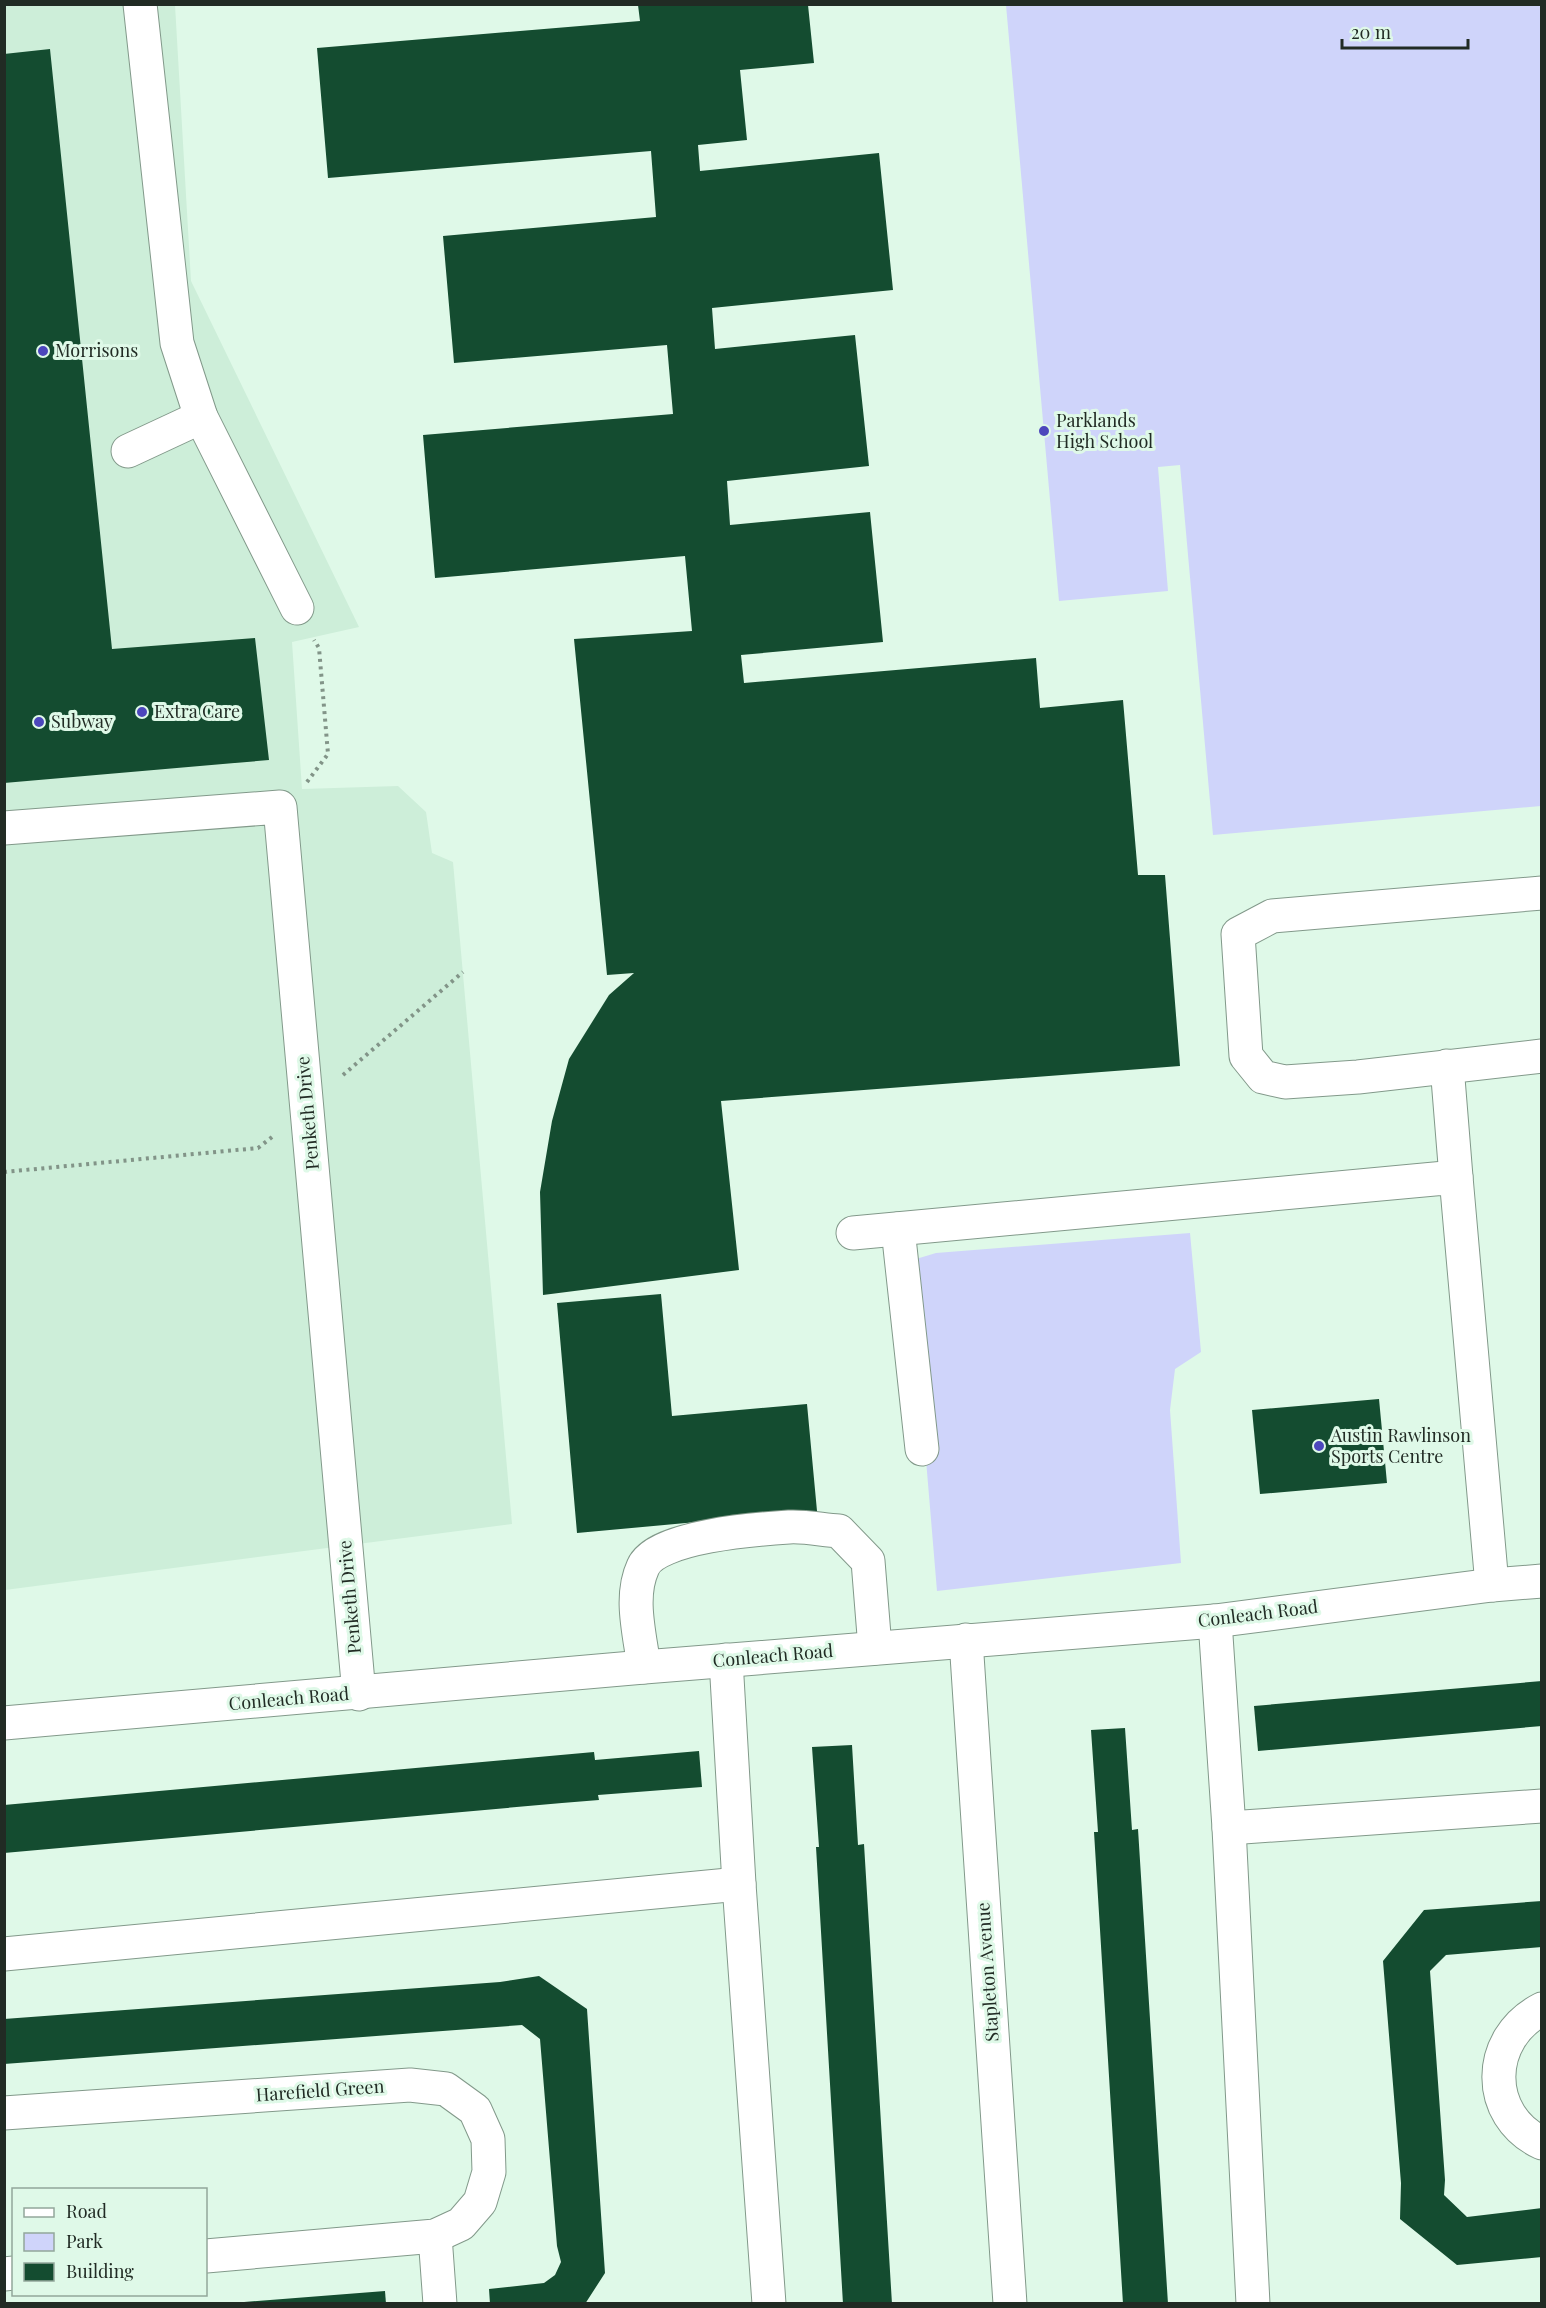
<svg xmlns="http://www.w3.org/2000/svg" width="1546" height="2308" font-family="'Playfair Display',serif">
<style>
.built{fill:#cdeed9}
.green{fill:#cfd4fa}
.building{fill:#144c30}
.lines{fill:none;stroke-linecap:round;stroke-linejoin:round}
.minor-casing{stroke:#82998a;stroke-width:35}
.path{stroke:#829488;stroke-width:4;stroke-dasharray:3 4.5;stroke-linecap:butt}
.minor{stroke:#fff;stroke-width:33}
.poi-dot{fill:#4c46bc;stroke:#dff9e8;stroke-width:2}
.labels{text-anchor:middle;stroke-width:6;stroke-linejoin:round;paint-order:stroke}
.poi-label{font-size:18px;fill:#212b24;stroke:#dff9e8;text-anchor:start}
.street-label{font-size:18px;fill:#212b24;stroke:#dff9e8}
</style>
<rect width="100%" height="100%" fill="#dff9e8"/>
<polygon class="built" points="4,5 175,5 191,281 359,627 292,642 302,789 398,786 426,812 432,853 453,862 512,1524 5,1590"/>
<g class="green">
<polygon points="1006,5 1541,5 1541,806 1213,835 1180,465 1158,467 1168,591 1059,601"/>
<polygon points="1190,1233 1201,1352 1175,1369 1170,1410 1181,1563 937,1591 922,1412 916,1259 936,1253"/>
</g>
<g class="building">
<polygon points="638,5 808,5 814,63 740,70 747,140 698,145 700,171 879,153 893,290 712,308 715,349 855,335 869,466 727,481 730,525 870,512 883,642 741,655 744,683 1036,658 1040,708 1123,700 1138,875 1165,875 1180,1066 721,1101 739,1270 543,1295 540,1192 552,1121 569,1059 609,995 634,973 607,975 574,639 692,631 685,556 435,578 423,435 673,414 667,345 454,363 443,236 656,217 651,151 328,178 317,48 640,21"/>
<polygon points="50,49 112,649 255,638 269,760 4,783 4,54"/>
<polygon points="661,1294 672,1416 807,1404 817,1511 577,1533 557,1303"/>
<polygon points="1379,1399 1387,1483 1260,1494 1252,1410"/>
<polygon points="1542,1681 1542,1726 1258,1751 1254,1706"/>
<polygon points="1125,1728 1132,1830 1138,1829 1168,2304 1123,2304 1094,1832 1098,1832 1091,1730"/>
<polygon points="852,1745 858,1845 864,1844 892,2304 843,2304 816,1847 819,1847 812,1747"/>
<polygon points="699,1751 702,1787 598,1795 599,1800 562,1803 4,1853 4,1805 594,1752 595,1760"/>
<polygon points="1542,1901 1542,1947 1446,1955 1430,1971 1445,2180 1444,2195 1467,2217 1542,2208 1542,2257 1457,2265 1400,2219 1401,2183 1383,1961 1424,1910"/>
<polygon points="539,1976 587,2009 605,2273 585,2304 490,2304 489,2289 544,2283 555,2275 561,2262 557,2246 540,2039 522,2025 4,2064 4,2019 500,1982"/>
<polygon points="385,2291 386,2304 245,2304 244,2302"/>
</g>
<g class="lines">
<g class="minor-casing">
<g id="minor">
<polyline points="140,4 177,343 201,417 297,608"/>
<polyline points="128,451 201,417"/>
<polyline points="4,828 280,807 359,1694"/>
<polyline points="1542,893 1272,916 1238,934 1246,1056 1263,1077 1285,1082 1358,1077 1542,1056"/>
<polyline points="1447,1066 1456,1177"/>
<polyline points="898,1229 922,1449"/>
<polyline points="853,1233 1456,1177 1492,1585"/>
<polyline points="1215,1621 1229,1828 1253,2304"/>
<polyline points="966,1640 1010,2304"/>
<polyline points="726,1660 739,1884 769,2304"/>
<path d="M644,1667c-4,-32 -15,-70 -1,-100 13,-31 115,-38 146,-40 16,-1 34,3 50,4l29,30 7,87"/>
<polyline points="4,1723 644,1667 1215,1621 1492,1585 1542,1581"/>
<polyline points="1229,1828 1542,1806"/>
<polyline points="4,1954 739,1884"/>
<path d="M1542,2009c-57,29 -58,107 0,134"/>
<polyline points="4,2113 410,2085 446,2089 475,2110 488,2139 489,2172 480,2202 461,2224 435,2236 206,2256"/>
<polyline points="435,2236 440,2304"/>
<polyline points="4,2274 14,2273"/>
</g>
</g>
<g class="path">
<polyline points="307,782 328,754 319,648 314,640"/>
<polyline points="343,1075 463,972"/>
<polyline points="4,1172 258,1148 272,1137"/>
</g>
<use href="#minor" class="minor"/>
</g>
<g class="poi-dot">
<circle cx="43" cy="351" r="6"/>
<circle cx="1044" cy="431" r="6"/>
<circle cx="142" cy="712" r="6"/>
<circle cx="39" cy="722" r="6"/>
<circle cx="1319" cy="1446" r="6"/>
</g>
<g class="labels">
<g class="poi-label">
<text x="55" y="357">Morrisons</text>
<text x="1056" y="427">Parklands<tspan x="1056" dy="21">High School</tspan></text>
<text x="154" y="718">Extra Care</text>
<text x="51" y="728">Subway</text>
<text x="1331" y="1442">Austin Rawlinson<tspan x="1331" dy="21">Sports Centre</tspan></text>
</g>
<g class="street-label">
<text transform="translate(308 1113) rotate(-95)" y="6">Penketh Drive</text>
<text transform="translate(350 1597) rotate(-95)" y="6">Penketh Drive</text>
<text transform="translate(1258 1614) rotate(-7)" y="6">Conleach Road</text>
<text transform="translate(773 1656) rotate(-5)" y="6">Conleach Road</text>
<text transform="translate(289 1699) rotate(-5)" y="6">Conleach Road</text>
<text transform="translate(988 1972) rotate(-94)" y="6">Stapleton Avenue</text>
<text transform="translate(320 2091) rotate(-4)" y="6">Harefield Green</text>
</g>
</g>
<rect width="1546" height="2308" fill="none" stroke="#212b24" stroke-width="12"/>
<rect x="12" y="2188" width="195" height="108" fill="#dff9e8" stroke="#93a79a" stroke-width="1.5"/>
<rect x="24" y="2208" width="30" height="9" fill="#ffffff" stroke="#93a79a" stroke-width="1.5"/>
<text x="66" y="2218" font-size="18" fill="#212b24">Road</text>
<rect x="24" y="2233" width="30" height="18" fill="#cfd4fa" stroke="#93a79a" stroke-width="1.5"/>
<text x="66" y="2248" font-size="18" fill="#212b24">Park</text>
<rect x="24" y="2263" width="30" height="18" fill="#144c30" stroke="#93a79a" stroke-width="1.5"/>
<text x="66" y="2278" font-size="18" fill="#212b24">Building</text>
<path d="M1342 39v9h126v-9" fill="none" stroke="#212b24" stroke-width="3"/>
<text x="1351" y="39" font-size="18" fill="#212b24" stroke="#dff9e8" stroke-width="4.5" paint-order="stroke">20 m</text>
</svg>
